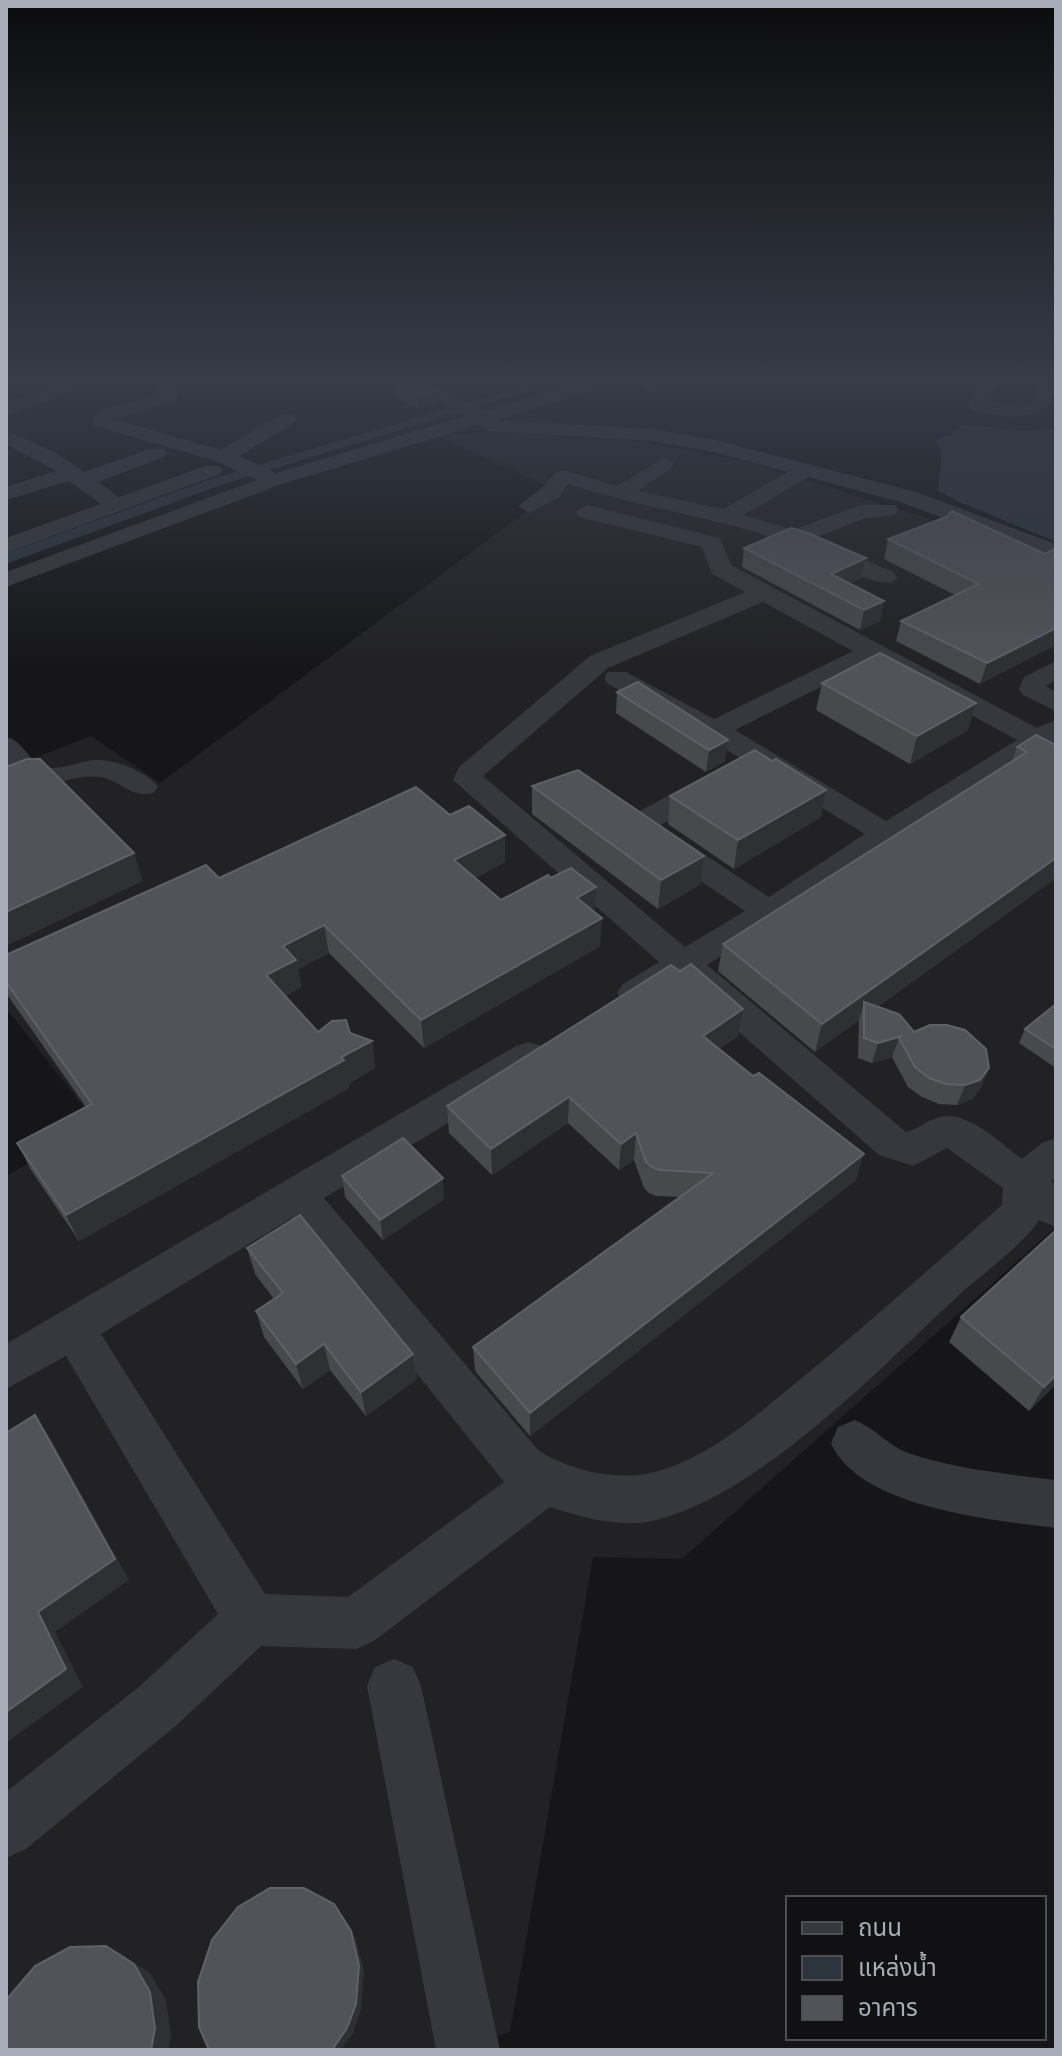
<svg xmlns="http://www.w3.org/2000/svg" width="1062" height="2056" font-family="'Space Grotesk','Noto Sans Thai',sans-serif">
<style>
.built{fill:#222225}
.water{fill:#2c353c}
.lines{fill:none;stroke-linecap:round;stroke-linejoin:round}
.canal{fill:#2c353c;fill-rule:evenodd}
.minor{fill:#37383d;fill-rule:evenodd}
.wall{fill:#47494d}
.shaded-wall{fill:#2f3033}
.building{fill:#525359;stroke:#5f6168;stroke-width:2}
</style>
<rect width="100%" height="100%" fill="#161618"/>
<polygon class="built" points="515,433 637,441 748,462 927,518 1056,567 1056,1227 682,1559 593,1557 510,2032 458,2050 6,2050 6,1176 97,1124 6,1008 6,769 91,736 160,783 555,490 434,434"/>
<polygon class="water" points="963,425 1023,430 1056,429 1056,542 957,501 938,490 942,450 934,440 950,435"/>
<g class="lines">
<polygon class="canal" points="550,378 571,378 224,484 6,564 6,553 214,478"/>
<g class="minor">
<polygon points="73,378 100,378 97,382 6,416 6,403"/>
<path d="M396,378h24l65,33 108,-33h30l-3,4 -124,38 157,9 62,11 201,52 140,52v15l-156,-57 -92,-25 -64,38 49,15 68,-25h34l3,5 -3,5 -30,3 -50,20 78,34 4,5 -4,5c-21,5 -63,-22 -84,-31 -76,-32 -162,-41 -241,-67l-9,13 -30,16 -11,-7 25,-19 13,-15 7,-2 54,16 47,-28 7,2 3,4 -3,4 -33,23 85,18 65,-37 -74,-20 -61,-11 -165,-10 -10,-6 -196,59 -276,103v-15l251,-92 -41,-19 -121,-35 -3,-4 6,-11 62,-17 -4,-6 2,-4h14l7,7 -3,10 -63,18 108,31 59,-35h14l3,4 -3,4 -55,33 37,17 190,-57z"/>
<polygon points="653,378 675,378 659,391 645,391 643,387"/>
<path d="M982,378h18l-11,24 35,3 8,-6 11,-21h13c0,48 -52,41 -85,31l-3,-4z"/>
<polygon points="6,430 56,453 84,472 150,449 164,449 167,453 164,457 98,482 119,497 206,466 220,466 223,470 220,474 6,553 6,538 101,504 69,481 6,500 6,487 56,471 6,444"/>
<path d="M587,505l133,33 11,27 306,163 19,-8v20l-349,225 199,167c11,-2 21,-12 34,-15 28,-7 61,27 82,42l20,-16 14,-5v39l-5,4 5,5v41l-17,-7c-13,22 -59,56 -80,75 -80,74 -200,201 -307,226 -32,7 -72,-4 -102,-14l-176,134 -18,8 -95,-3 -83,78 -152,125 -20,9v-66l134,-106 78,-72 -152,-258 -60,33v-45l510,-298 13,-4 13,4 5,10 -5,10 -218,132 214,252c29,20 81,32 117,22 55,-15 100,-56 143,-91 70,-57 137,-117 204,-176l1,-17 -56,-40 -34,18 -34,-11 -198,-174c-19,12 -36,27 -58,21l-6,-9 6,-9 36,-22 -206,-182 6,-13 131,-111 155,-64 -33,-18 -10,-27 -123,-30 -3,-5zM763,602l90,49 -139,68 -88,-47h-18l-4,6 4,6 96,52 161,98 -96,63 -94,-62 -11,-3 -11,3 -4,7 4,7 92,62 -60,36 -202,-171 125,-108zM872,661l145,79 -131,81 -151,-91zM292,1218l212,264 -156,115 -83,-3 -164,-260z"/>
<polygon points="1056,661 1056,680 1046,686 1056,692 1056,711 1023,695 1019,689 1024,677"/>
<path d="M6,737c18,4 23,26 39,30 15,4 35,-6 50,-7 20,-1 51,11 63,27l-5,6c-22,6 -32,-13 -53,-16 -40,-5 -57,28 -94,-15z"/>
<polygon points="711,775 721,778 726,784 721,790 649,832 638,834 627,832 623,825 627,818 701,778"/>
<path d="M855,1420c19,8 34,26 53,33 47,16 99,21 148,27v48c-63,-8 -197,-20 -225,-85l7,-16z"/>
<polygon points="394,1659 413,1667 421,1686 500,2050 436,2050 367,1686 375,1667"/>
</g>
</g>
<g class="wall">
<polygon points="434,378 481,378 460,386"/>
<polygon points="394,384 437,404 419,409 395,396"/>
<polygon points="888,539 1045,554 980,684 896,641 901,621 955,595 884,559"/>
<polygon points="744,548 866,558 862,577 849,583 880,621 860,630 742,567"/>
<polygon points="638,682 725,761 706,772 616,713 617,692"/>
<polygon points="822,683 968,730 910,764 816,710"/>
<polygon points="1056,745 1056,878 877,1007 914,1032 989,1068 981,1087 972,1099 957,1105 939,1104 922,1097 908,1087 892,1057 872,1063 858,1058 859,1020 815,1052 718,971 723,944 1012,762 1017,747"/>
<polygon points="532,786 701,884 658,909 532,814"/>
<polygon points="670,796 821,817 734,869 668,824"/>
<polygon points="450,815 505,835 505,862 475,878 501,900 595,913 600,946 424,1048 329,953 298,969 301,987 285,996 318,1032 350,1033 372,1041 375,1068 348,1084 349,1088 79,1241 31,1170 17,1143 86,1107 6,993 6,955 219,878"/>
<polygon points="1056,1004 1056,1068 1019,1043 1025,1029"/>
<polygon points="738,1036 719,1049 856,1180 530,1436 475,1371 473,1347 679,1197 656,1196 649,1193 644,1188 634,1160 619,1170 568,1123 492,1175 449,1133 447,1106"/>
<polygon points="342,1176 444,1199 383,1240 345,1197"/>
<polygon points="247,1248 413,1354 417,1379 366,1416 330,1370 303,1389 264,1337 256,1311 274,1299 255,1274"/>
<polygon points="961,1317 1056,1384 1029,1411 949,1342"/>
</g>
<g class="shaded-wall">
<polygon points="459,378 481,378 460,386"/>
<polygon points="436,392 437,404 419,409 418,397"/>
<polygon points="866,558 862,577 830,592 831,574"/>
<polygon points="884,601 880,621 860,630 864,610"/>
<polygon points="1056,628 1056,645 980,684 987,663"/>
<polygon points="976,703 968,730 910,764 917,736"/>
<polygon points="728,740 725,761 706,772 709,750"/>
<polygon points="826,790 821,817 734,869 738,840"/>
<polygon points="505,835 505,862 455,888 454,860"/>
<polygon points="134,853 143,881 6,946 6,912"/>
<polygon points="704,856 701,884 658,909 661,880"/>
<polygon points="1056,858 1056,878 864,1016 864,1002 859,1020 815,1052 822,1024"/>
<polygon points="596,887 595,915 577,898"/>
<polygon points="602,918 600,946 424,1048 421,1020"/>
<polygon points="324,925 329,953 298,969 301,987 272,1003 266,975 283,946"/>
<polygon points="743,1009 738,1036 699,1063 703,1036"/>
<polygon points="899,1038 892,1057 872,1063 878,1043"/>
<polygon points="372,1041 375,1068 348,1084 349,1088 79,1241 66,1215"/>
<polygon points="989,1068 981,1087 972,1099 957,1105 965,1085"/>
<polygon points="569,1097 568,1123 492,1175 491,1149"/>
<polygon points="636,1133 634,1160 619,1170 621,1144"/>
<polygon points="864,1154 856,1180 530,1436 530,1413"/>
<polygon points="443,1178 444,1199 383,1240 380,1220"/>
<polygon points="324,1344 330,1370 303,1389 296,1364"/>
<polygon points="413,1354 417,1379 366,1416 361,1392"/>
<polygon points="1056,1375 1056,1384 1029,1411 1044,1387"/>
<polygon points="35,1415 51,1439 129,1580 55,1632 83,1687 6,1743 6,1712 38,1612"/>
<polygon points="334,1904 356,1939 364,1972 361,2009 353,2033 341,2050 332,2050"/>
<polygon points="106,1946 150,1973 166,2000 171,2036 168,2050 151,2050"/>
</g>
<g class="building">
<polygon points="412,379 436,392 418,397 394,384"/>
<polygon points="952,511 1045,554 1056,548 1056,628 987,663 901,621 979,584 888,539 946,517"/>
<polygon points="791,528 808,533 866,558 831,574 884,601 864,610 744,548"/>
<polygon points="880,653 976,703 917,736 822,683"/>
<polygon points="638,682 728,740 709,750 617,692"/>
<polygon points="1036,735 1056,745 1056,858 822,1024 723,944 1027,752 1017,747"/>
<polygon points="755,750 772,761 776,759 826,790 738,840 670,796"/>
<polygon points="27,759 40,759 134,853 6,912 6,767"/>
<polygon points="578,770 704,856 661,880 532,786"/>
<polygon points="416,787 450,815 469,806 505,835 454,860 501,900 548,875 551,878 571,868 596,887 577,898 602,918 421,1020 324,925 283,946 296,960 266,975 318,1032 332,1021 346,1020 350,1033 372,1041 341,1057 344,1060 66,1215 17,1143 92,1104 6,982 6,955 206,865 219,878"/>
<polygon points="691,964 743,1009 703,1036 753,1076 759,1073 864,1154 530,1413 473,1347 713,1173 660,1170 652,1167 646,1162 636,1133 621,1144 569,1097 491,1149 447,1106 671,965 680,971"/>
<polygon points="864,1002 899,1014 914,1032 930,1025 947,1025 965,1030 986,1049 989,1068 980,1080 965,1085 946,1084 929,1078 915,1067 899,1038 902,1036 878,1043 864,1038"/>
<polygon points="1056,1004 1056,1049 1025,1029"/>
<polygon points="403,1138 443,1178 380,1220 342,1176"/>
<polygon points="300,1215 413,1354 361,1392 324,1344 296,1364 256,1311 283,1293 247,1248"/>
<polygon points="1056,1230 1056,1375 1044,1387 961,1317"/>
<polygon points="35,1415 115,1559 38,1612 66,1669 6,1712 6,1433"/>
<polygon points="270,1888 304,1888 334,1904 351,1931 359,1965 356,2004 347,2028 332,2050 209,2050 199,2027 198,1982 212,1940 238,1907"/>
<polygon points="106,1946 134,1964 150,1992 155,2029 151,2050 6,2050 6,2000 35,1966 70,1947"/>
</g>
<linearGradient id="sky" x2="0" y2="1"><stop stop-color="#0c0c0d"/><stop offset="0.57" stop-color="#363c48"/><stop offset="1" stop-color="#363c48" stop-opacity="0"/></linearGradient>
<rect width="1062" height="666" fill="url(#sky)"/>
<rect width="1062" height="2056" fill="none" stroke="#a8adb8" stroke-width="16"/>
<rect x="786" y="1896" width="260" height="144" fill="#111113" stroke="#4d4f55" stroke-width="2"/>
<rect x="802" y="1922" width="40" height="12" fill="#37383d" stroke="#4d4f55" stroke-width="2"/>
<text x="858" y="1936" font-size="24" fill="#a8adb8">ถนน</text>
<rect x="802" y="1956" width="40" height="24" fill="#2c353c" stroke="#4d4f55" stroke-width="2"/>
<text x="858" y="1976" font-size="24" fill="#a8adb8">แหล่งน้ำ</text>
<rect x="802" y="1996" width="40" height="24" fill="#525359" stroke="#4d4f55" stroke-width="2"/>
<text x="858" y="2016" font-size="24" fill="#a8adb8">อาคาร</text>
</svg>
